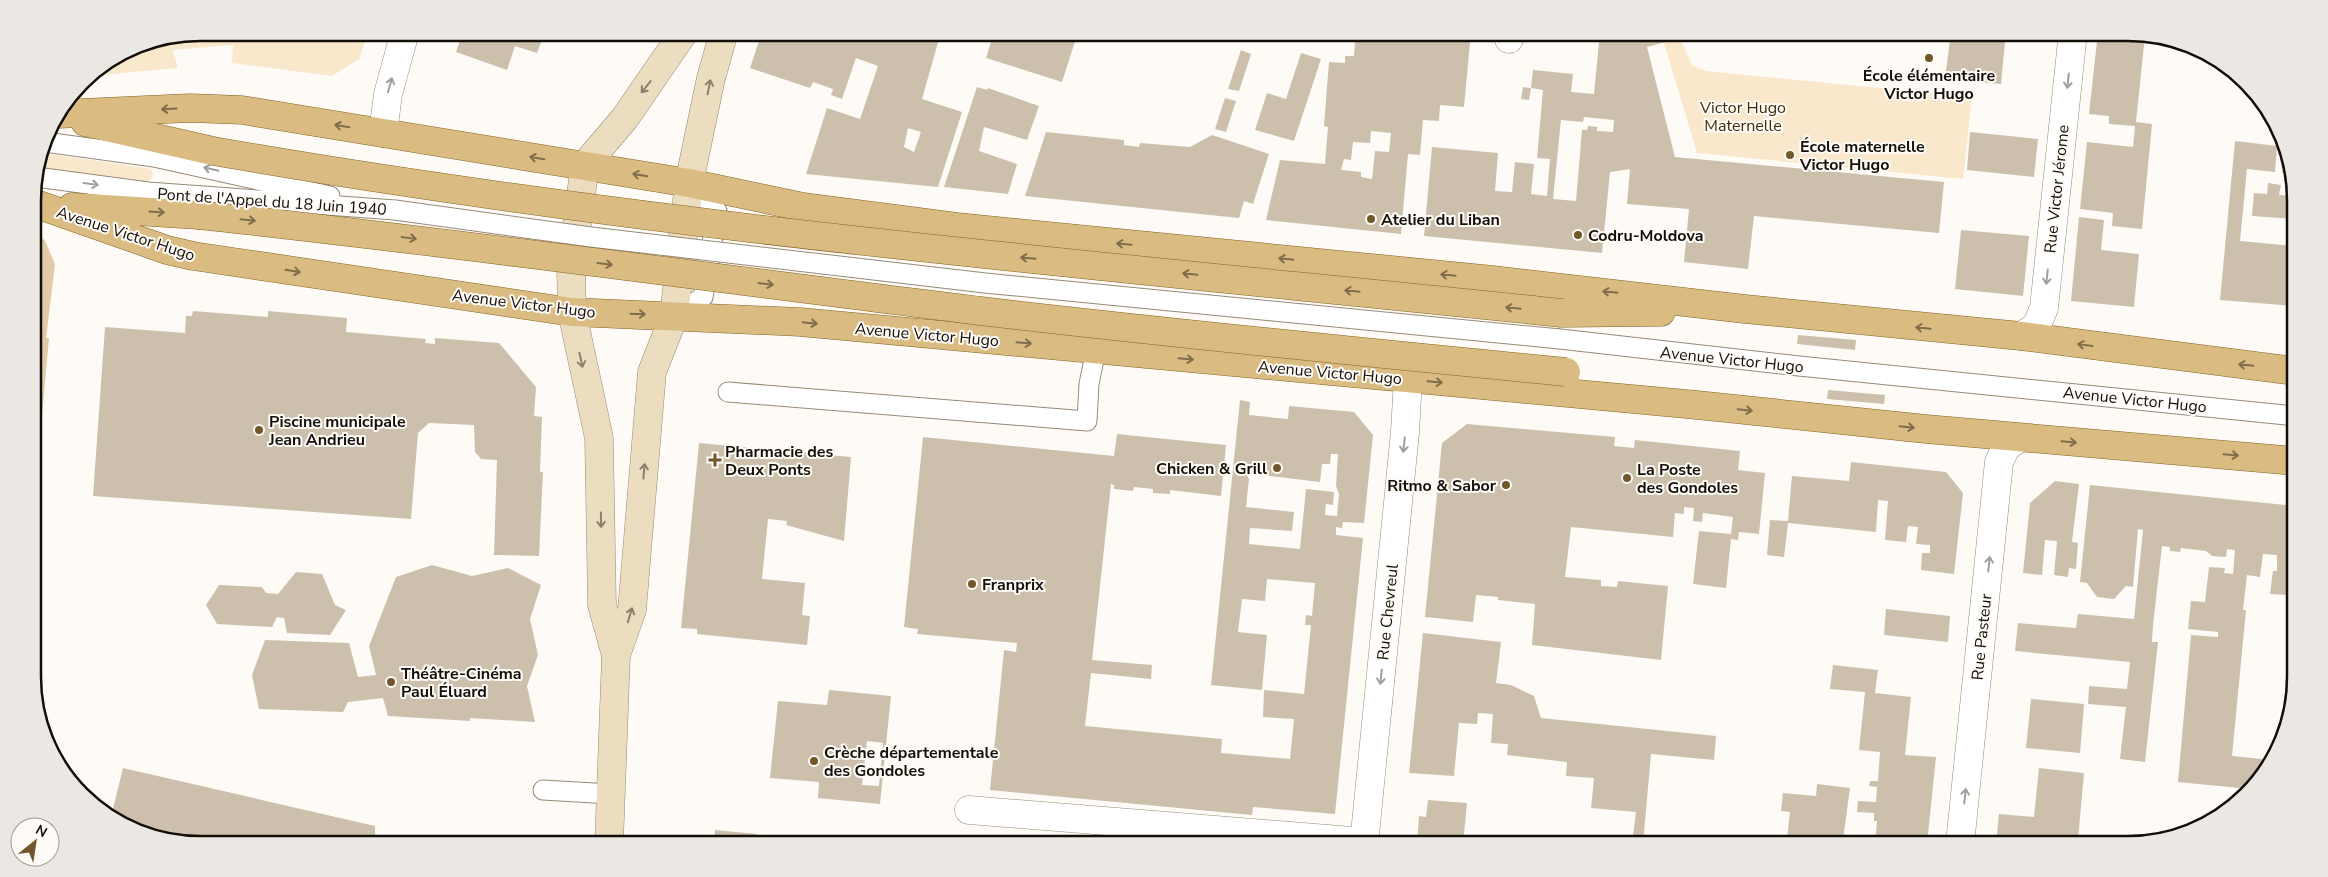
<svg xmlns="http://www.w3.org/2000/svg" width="2328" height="877" font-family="'Nunito Sans',sans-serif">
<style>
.green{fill:#fae8cc}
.water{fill:#e1caa5}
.pier{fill:#fefbf7}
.building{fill:#ccc0ac;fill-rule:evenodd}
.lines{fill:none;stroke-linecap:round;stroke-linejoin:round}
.service-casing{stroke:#968a77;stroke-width:21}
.minor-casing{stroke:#968a77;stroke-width:29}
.secondary-casing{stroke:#968a77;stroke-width:29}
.primary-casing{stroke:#856221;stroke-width:29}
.service{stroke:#fff;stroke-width:19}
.minor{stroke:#fff;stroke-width:28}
.secondary{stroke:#edddc0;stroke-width:28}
.primary{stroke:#dabc82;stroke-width:28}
.service-bridge-casing{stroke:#968a77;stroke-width:21;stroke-linecap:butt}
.primary-bridge-casing{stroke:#856221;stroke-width:29;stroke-linecap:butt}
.service-bridge{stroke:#fff;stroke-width:19}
.primary-bridge{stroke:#dabc82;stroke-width:28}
.oneway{stroke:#a19f9c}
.oneway2{stroke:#8b806d}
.oneway3{stroke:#806e4b}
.poi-dot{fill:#715729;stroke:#fefbf7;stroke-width:2}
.labels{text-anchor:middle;stroke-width:4;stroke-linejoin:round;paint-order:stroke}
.poi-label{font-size:16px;font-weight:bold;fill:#130e08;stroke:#fefbf7;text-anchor:start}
.park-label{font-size:16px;fill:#3b2a0b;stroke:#fefbf7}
.street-label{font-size:16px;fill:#130e08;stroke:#fefbf7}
.rim{fill:none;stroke:#130e08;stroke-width:2.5}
</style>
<rect width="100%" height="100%" fill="#fefbf7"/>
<g class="green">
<polygon points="200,33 200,32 368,33 359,59 332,76 232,63 233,45 173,50 178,68 100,75 102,66 136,45"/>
<polygon points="1680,38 1692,65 1706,71 1972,97 1963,179 1697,153 1664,43"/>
<polygon points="43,153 146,168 151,169 153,175 149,182 145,182 39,167"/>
</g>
<polygon class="water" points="50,126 37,222 55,264 46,338 49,338 35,493 33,189"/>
<polygon class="pier" points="52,123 39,222 48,241 33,235 33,189"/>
<g class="building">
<polygon points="463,32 545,32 537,53 515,46 507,70 456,52"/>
<path d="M762,32h179l-19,67 40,13 -24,75 -132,-13 21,-66 33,11 18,-53 -22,-8 -14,41 -11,-4 2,-6 -20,-7 -3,6 -60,-20zM908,128l13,4 -7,20 -10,-5z"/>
<polygon points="994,32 1078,32 1062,82 986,58"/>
<path d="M1307,32h164l-7,75 -24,-2 -1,16 -16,-1 -3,35 -12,-1 -7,80 -135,-14 14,-60 45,4 3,-37 -4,-1 5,-64 16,1v-7h9l1,-15 -49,-5zM1371,131l20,2 -2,19 -14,-1 -3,28 -11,-2v-5l-20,-2 3,-11 7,1 2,-18 17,1z"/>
<path d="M1600,32h79l1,6 -33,9 28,110 269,25 -5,51 -185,-17 -6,53 -64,-7 5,-53 -62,-5 3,-35 -20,3 -8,81 -178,-17 8,-89 66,6 -3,38 17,1 3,-30 19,2 -3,30 16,2 3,-37 -13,-1 6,-68 -12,-2 2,-18 40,4 -2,18 23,2zM1584,117l30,3 -1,12 -16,-1v-4l-9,-1 -1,4h-5l-6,71 -23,-2 8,-79 22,2z"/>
<polygon points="1951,32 2006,32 2001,84 1945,79"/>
<polygon points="2098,32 2128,32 2145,35 2136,122 2152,124 2142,229 2112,226 2113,213 2080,209 2087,142 2133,147 2135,126 2109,124 2109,116 2089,114"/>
<polygon points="1241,50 1251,54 1239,91 1228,89"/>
<polygon points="1301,53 1321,59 1294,141 1255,130 1267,93 1286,99"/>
<polygon points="977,87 987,90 988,88 1039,106 1027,140 984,127 979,151 1017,164 1008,194 944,187"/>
<polygon points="1523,87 1531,88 1529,100 1521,99"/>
<polygon points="1225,98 1236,101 1226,132 1215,129"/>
<polygon points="1046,132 1124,140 1124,145 1139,147 1140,143 1190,147 1212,135 1269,154 1253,204 1244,201 1239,218 1025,196"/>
<polygon points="1970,132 2038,139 2034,177 1967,170"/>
<polygon points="2235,141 2277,146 2275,172 2247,169 2240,241 2294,246 2294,306 2220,300"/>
<polygon points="2284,143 2285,143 2293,174 2282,173"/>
<polygon points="2268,183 2281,185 2279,195 2294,196 2294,219 2252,216 2254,193 2267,194"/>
<polygon points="2079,217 2104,220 2101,250 2139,254 2134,307 2071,301"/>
<polygon points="1961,230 2029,236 2023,296 1955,289"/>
<polygon points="193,311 268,317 268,311 347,318 346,332 426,339 425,343 435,344 435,338 499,343 536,387 534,416 542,417 540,472 543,472 539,556 494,555 497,460 481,459 475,452 474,425 429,423 418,433 411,519 93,496 105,327 185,333 186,316 192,316"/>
<polygon points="1798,335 1856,340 1855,350 1797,344"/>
<polygon points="1828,390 1885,395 1884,404 1827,399"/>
<path d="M1240,400l10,2 -1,13 39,4 1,-13 65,6 19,23 -9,88 -21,-1 -1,6 -6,-1v8l27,3 -28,276 -82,-7 -1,8 -262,-25 14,-140 12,2 1,-9 -100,-9 1,-5 -14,-2 19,-190 191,19 3,-22 109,11 -5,51 -51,-6v4l-17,-1v-4l-19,-2 -1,4 -19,-2v-4l-3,-1 -19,176 60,5 -1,14 -60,-6 -6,53 137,13 -1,14 69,6 4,-40 -31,-2 1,-27 40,4 7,-69h-6l1,-10 6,1 3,-33 -48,-4 -2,22 -23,-2 -4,33 29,3 -5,55 -51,-5zM1331,454h7l-2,32 3,8 -2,22 -12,-1 1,-11 7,1 1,-13 -28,-3 -6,60 -51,-5 1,-16 42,3 2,-19 -48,-5 3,-28 -3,-6 74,9 2,-18h8z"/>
<polygon points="1467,424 1615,437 1614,446 1634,448 1635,440 1740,451 1738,470 1765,473 1759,534 1739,532 1738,540 1731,539 1726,588 1693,584 1699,531 1731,534 1733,517 1703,513 1702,522 1693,521 1694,508 1684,507 1684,514 1675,513 1673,537 1571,527 1565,577 1601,580 1601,586 1617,587 1618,581 1668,586 1661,660 1532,645 1535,604 1498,600 1498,597 1476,595 1473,622 1425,617 1442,443"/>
<polygon points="699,443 851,457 844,541 786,525 787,521 768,519 762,579 805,583 802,615 810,616 807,645 697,634 697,629 681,628"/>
<polygon points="1851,462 1946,472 1963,493 1954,574 1921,570 1922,553 1930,553 1930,545 1916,544 1918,527 1908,526 1906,542 1885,540 1888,501 1878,500 1876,532 1788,523 1784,557 1767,555 1770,520 1788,521 1792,476 1849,481"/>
<polygon points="2055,481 2079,484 2072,542 2078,543 2076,569 2069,568 2068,577 2054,575 2057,541 2045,540 2042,575 2023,573 2030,503"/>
<polygon points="2090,485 2295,506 2295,557 2293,557 2289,595 2270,594 2273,571 2277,571 2277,555 2263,554 2260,577 2247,575 2243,610 2246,610 2232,756 2272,760 2267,770 2249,789 2178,782 2191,635 2218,637 2218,632 2188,629 2191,601 2205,602 2209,567 2225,568 2224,573 2233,574 2235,550 2227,549 2226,557 2212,556 2206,551 2181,548 2180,552 2170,551 2170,547 2162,546 2153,625 2152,642 2158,642 2145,762 2120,759 2126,707 2088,704 2089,686 2127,689 2130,662 2015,651 2018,623 2076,628 2078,614 2134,619 2143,530 2138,529 2133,587 2126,586 2114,599 2097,597 2087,583 2080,582"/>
<polygon points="432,565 472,576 508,568 541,585 530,619 538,655 527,686 535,722 470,718 470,721 388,716 383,698 348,702 343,712 259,709 252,675 265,640 349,643 358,677 376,675 369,646 396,577"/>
<polygon points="296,572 322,574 335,605 346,610 330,635 287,633 284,618 277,617 272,627 217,624 206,605 219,585 262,587 266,593 278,594"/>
<polygon points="1886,609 1950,616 1948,642 1884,635"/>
<polygon points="1423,633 1501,642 1496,683 1511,685 1534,696 1541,718 1716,736 1714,760 1651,754 1643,844 1632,844 1636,812 1591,808 1594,778 1566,776 1567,762 1507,755 1508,744 1491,743 1493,714 1478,713 1477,724 1459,723 1454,776 1409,773"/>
<polygon points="1833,665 1878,670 1875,693 1911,697 1905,755 1936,757 1927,844 1875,844 1877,821 1874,821 1874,813 1857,812 1858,801 1876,802 1877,787 1869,786 1870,781 1878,781 1880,752 1859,750 1865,692 1830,689"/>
<path d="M829,690l62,6 -11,108 -62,-6 1,-16 -49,-4 8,-77 49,4zM867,741l16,2 -4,43 -17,-1z"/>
<polygon points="2031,699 2084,704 2080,753 2026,748"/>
<polygon points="123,768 375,826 375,844 200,844 147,836 112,813"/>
<polygon points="2039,768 2084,773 2078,840 2104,844 1996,844 1999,814 2034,817"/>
<polygon points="1817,784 1850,788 1843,840 1802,837 1801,842 1787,840 1790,812 1781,811 1783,793 1816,796"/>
<polygon points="1428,800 1467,803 1463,844 1417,844 1419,816 1426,817"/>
<polygon points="715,830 757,834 756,844 714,844"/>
</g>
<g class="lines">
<g class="service-casing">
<g id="service">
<polyline points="45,142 154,157 330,196"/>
<polyline points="36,177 148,192 395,210"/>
<polyline points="674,316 703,297 717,211 689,184"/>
<polyline points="1560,339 1799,366 2295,416"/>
<polyline points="728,392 1087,421 1089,384 1096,350"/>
<polyline points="543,790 611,794"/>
</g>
</g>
<g class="minor-casing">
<g id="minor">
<polyline points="1509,39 1510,32"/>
<polyline points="383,133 388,94 405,32"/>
<polyline points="2021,336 2036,327 2044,308 2073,32"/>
<polyline points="969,810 1364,842"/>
<polyline points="1364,844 1405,432 1408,379"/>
<polyline points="1960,844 1999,462 2006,447 2019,438"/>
</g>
</g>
<g class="secondary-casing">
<g id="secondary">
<polyline points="616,655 602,605 599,438 572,312 571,269 585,165 625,118 684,32"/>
<polyline points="609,844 616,655 632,610 652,372 674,316 689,183 711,78 724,32"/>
</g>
</g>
<g class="primary-casing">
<g id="primary">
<polyline points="59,114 190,108 242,110 689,183 803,207 957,227 1493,280 1745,309 2021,336 2295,371"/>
<polyline points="85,122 213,151"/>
<polyline points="39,205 167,250 193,256 572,312 800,322 1697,405 1926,429 2295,461"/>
<polyline points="72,207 199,215"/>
<polyline points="1562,313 1661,312"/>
</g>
</g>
<use href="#service" class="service"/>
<use href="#minor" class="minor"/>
<use href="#secondary" class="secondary"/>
<use href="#primary" class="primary"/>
<g class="service-bridge-casing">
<polyline id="service-bridge" points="395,210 591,237 985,283 1560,339"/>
</g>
<g class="primary-bridge-casing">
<g id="primary-bridge">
<path d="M213,151c446,78 898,115 1349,162"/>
<path d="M199,215c261,28 522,64 782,96 195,23 390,42 585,61"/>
</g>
</g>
<use href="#service-bridge" class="service-bridge"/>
<use href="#primary-bridge" class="primary-bridge"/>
</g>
<defs><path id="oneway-shaft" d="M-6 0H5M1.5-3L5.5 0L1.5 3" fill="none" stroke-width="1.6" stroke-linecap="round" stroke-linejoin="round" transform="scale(1.25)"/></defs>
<g class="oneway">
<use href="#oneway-shaft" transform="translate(2068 81) rotate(96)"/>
<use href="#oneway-shaft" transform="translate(390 85) rotate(-74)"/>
<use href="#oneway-shaft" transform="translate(211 169) rotate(-167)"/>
<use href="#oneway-shaft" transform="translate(91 184) rotate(8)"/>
<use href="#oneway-shaft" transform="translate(2047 277) rotate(96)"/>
<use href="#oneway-shaft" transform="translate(1404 445) rotate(96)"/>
<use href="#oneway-shaft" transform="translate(1989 564) rotate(-84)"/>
<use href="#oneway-shaft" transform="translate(1381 677) rotate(96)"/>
<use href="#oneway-shaft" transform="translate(1965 796) rotate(-84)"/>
</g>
<g class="oneway2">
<use href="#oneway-shaft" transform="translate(646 87) rotate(129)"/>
<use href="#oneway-shaft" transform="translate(709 87) rotate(-79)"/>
<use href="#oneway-shaft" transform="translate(581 360) rotate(78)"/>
<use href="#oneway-shaft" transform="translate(644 471) rotate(-85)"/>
<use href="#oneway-shaft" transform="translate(601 520) rotate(89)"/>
<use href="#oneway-shaft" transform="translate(630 615) rotate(-73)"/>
</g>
<g class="oneway3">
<use href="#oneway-shaft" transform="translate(169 109) rotate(177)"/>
<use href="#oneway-shaft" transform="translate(342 126) rotate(-171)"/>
<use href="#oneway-shaft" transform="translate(537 158) rotate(-171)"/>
<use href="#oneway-shaft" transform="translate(640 175) rotate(-170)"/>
<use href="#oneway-shaft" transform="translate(157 212) rotate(4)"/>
<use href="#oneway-shaft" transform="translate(248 220) rotate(6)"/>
<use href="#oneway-shaft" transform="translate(409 238) rotate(8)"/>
<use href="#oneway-shaft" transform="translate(1124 244) rotate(-175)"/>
<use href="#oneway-shaft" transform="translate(1028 258) rotate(-175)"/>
<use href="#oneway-shaft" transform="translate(1286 259) rotate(-174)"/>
<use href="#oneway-shaft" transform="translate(605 264) rotate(7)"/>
<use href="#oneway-shaft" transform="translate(293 271) rotate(9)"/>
<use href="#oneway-shaft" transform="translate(1190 274) rotate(-174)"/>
<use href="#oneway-shaft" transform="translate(1448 275) rotate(-174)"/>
<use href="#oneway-shaft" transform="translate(766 284) rotate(7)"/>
<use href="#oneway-shaft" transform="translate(1352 291) rotate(-174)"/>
<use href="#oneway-shaft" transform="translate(1610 292) rotate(-174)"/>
<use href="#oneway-shaft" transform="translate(1513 308) rotate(-174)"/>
<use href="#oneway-shaft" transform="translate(638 314) rotate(2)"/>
<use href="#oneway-shaft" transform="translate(810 323) rotate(6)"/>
<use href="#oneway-shaft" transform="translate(1923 328) rotate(-174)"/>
<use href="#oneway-shaft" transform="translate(1024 343) rotate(5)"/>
<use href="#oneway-shaft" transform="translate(2085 345) rotate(-172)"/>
<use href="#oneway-shaft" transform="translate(1186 359) rotate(5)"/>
<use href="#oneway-shaft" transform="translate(2246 365) rotate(-174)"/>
<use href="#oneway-shaft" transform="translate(1435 382) rotate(5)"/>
<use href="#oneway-shaft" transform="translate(1745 410) rotate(6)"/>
<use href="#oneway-shaft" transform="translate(1907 427) rotate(6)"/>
<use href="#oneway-shaft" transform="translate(2069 442) rotate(5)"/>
<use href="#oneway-shaft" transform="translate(2231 455) rotate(5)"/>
</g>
<g class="poi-dot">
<circle cx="1929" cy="58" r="5"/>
<circle cx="1790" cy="155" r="5"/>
<circle cx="1371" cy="219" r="5"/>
<circle cx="1578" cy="235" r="5"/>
<circle cx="259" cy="430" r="5"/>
<path d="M712.5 452.5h5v5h5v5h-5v5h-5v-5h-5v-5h5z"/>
<circle cx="1277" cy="468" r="5"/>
<circle cx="1627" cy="478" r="5"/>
<circle cx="1506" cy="485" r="5"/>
<circle cx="972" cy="584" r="5"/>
<circle cx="391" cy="682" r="5"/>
<circle cx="814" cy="761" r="5"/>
</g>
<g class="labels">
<g class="poi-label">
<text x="1929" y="81" text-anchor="middle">École élémentaire<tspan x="1929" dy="18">Victor Hugo</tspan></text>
<text x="1800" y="152">École maternelle<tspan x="1800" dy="18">Victor Hugo</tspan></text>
<text x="1381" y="225">Atelier du Liban</text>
<text x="1588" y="241">Codru-Moldova</text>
<text x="269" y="427">Piscine municipale<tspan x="269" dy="18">Jean Andrieu</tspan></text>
<text x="725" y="457">Pharmacie des<tspan x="725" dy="18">Deux Ponts</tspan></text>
<text x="1267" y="474" text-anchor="end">Chicken &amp; Grill</text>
<text x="1637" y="475">La Poste<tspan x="1637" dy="18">des Gondoles</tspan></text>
<text x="1496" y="491" text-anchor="end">Ritmo &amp; Sabor</text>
<text x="982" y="590">Franprix</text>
<text x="401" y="679">Théâtre-Cinéma<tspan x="401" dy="18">Paul Éluard</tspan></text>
<text x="824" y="758">Crèche départementale<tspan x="824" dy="18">des Gondoles</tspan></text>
</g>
<g class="park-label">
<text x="1743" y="113">Victor Hugo<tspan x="1743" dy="18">Maternelle</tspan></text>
</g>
<g class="street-label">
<text transform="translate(2056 189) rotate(-84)" y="6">Rue Victor Jérome</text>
<text transform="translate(272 201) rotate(4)" y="6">Pont de l'Appel du 18 Juin 1940</text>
<text transform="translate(126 233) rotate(18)" y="6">Avenue Victor Hugo</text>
<text transform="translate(524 303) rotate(7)" y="6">Avenue Victor Hugo</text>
<text transform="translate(927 334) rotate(5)" y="6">Avenue Victor Hugo</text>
<text transform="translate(1732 359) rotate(6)" y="6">Avenue Victor Hugo</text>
<text transform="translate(1330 372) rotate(5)" y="6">Avenue Victor Hugo</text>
<text transform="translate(2135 399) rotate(6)" y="6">Avenue Victor Hugo</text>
<text transform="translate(1387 612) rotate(-84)" y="6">Rue Chevreul</text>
<text transform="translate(1981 637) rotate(-84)" y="6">Rue Pasteur</text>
</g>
</g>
<path d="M0 0H2328V877H0ZM200 41H2128A159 159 0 0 1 2287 200V677A159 159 0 0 1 2128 836H200A159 159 0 0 1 41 677V200A159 159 0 0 1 200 41Z" fill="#ebe8e4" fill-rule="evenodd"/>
<path class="rim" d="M200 41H2128A159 159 0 0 1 2287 200V677A159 159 0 0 1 2128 836H200A159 159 0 0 1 41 677V200A159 159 0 0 1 200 41Z"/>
<g transform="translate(35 842) rotate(30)"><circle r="24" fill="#fefbf7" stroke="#a09c97"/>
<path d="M0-4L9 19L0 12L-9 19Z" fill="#715729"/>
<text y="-8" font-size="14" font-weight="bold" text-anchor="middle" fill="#130e08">N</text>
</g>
</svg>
